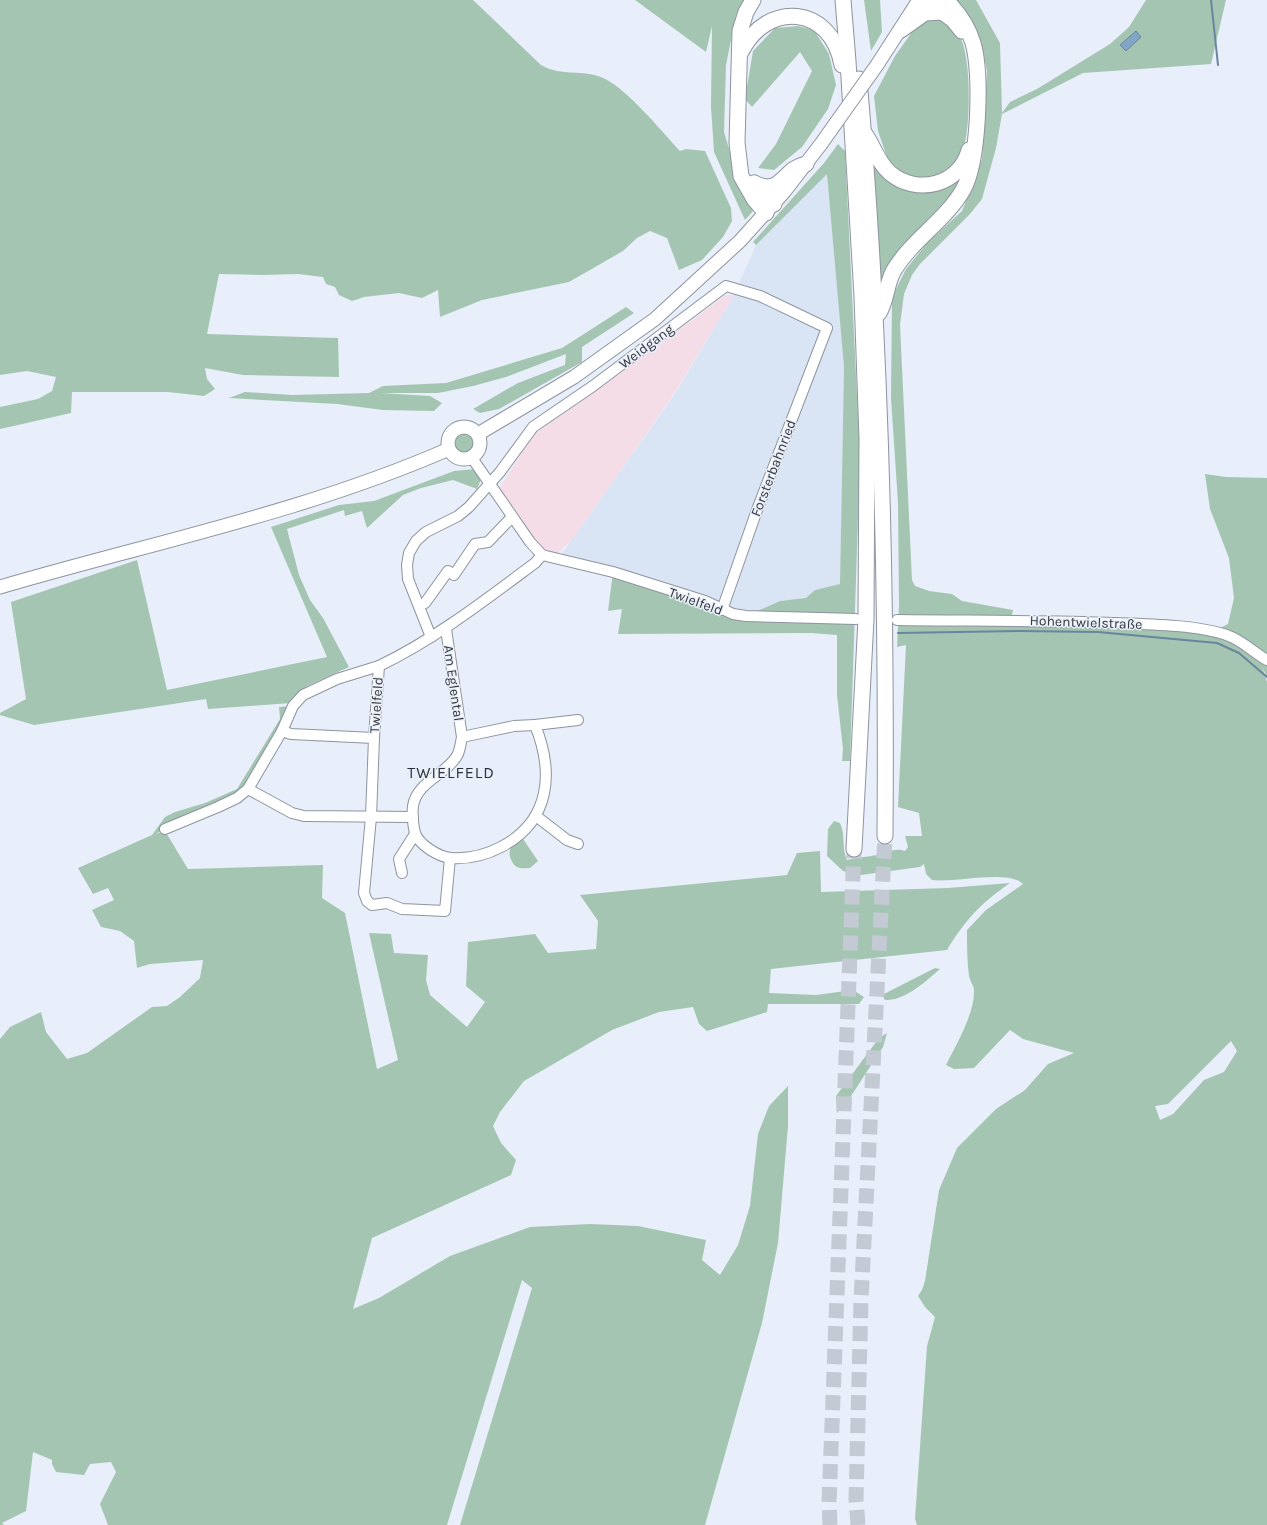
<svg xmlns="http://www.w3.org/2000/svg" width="1267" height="1525" font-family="Karla,sans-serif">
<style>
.commercial{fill:#f5dde8}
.built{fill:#d9e4f5}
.green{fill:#a4c5b1;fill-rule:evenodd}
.water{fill:#80a7c8;stroke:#6a859e}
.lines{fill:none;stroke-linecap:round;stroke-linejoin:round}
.stream{stroke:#6a859e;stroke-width:2}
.highway-tunnel{stroke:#c4cad4;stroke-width:15;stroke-dasharray:15 8;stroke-linecap:butt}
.minor-casing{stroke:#8e949e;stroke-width:12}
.major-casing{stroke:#8e949e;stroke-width:15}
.highway-casing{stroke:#8e949e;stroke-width:17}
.minor{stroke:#fff;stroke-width:10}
.major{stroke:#fff;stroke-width:13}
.highway{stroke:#fff;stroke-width:15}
.major-bridge-casing{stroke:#8e949e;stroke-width:15;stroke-linecap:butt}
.major-bridge{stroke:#fff;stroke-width:13}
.labels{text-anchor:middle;stroke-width:3;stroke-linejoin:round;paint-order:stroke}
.street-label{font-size:14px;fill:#35373b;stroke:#e8effa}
.quarter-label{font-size:16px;letter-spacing:1px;fill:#2d323a;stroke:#e8effa}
</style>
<rect width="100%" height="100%" fill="#e8effa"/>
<polygon class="commercial" points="726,295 734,295 674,394 572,540 556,554 543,551 499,489 534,434 591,395"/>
<polygon class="built" points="827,174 844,367 840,584 815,590 806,598 780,601 746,616 559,558 675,394 734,295 756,245"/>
<g class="green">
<path d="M0,0h473l68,65c19,11 37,5 57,11 25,7 63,55 82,75l6,-2 19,2 26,57 1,13 -9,16 -21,23 -23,10 -12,-32 -17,-7 -13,7 -14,13 -54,31 -87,18 -42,17 -2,-27 -16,8 -23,-5 -35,4 -12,4 -13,-6 -4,-8 -9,-3 -3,-7 -25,-3 -36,1 -43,-1 -12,60 131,4 1,39 -96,-2 -38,-7 2,11 8,10 -11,7 -36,-4h-96l-1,21 -71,16v-22l38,-8 14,-8 4,-14 -29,-6 -27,4z"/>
<polygon points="635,0 745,0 736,15 726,65 724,132 741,190 753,211 745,220 714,152 711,107 712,26 706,52"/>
<polygon points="864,0 880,0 882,32 871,51"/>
<path d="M953,0h23l24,43 2,70 8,-11 27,-13 73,-45 19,-17 17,-27h80l-15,64 -128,9 -81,41 -6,34 -14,51 -12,15 -50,50 -8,11 -8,19 -4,31 12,255 3,6 14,5 23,3 10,7 51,9 -2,10 203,11 14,-7 6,-26 -5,-40 -19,-49 -5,-35 21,3 41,1v200l-5,-12 5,16v843h-350l-2,-6 12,-173 8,-29 -10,-10 -7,-11 4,-6 3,-9 14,-91 18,-42 39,-39 29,-19 23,-26 26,-11 -51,-14 -13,-9 -36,38 -20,1 -8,-4c10,-20 29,-52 28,-75 0,-4 -4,-9 -5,-14 -2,-15 -2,-30 -2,-46l19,-20 37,-26c-15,-15 -68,-1 -91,-4l-6,-6 -2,-10 -4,3 -59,8 -18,-4 -16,-15 1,-27 6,-8 6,2c6,13 1,23 7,37 10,-3 20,-3 30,-5 10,-2 18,-8 28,-4l3,-4 -3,-11h17l-3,-23 -21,-6 8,-162 -9,2 2,-41 -1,-103 -7,-105 1,-101 14,-28 21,-26 35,-32 20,-52 5,-88 -6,-30 -16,-28zM1231,1041l6,10 -13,21 -20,8 -31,34 -13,6 -5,-14 13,-2z"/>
<path d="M941,17c6,6 15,13 19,20 12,21 12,103 -1,124 -4,6 -22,16 -30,21l-23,-6 -18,-16 -10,-29 -4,-35 21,-40 24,-34z"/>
<polygon points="798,26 814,30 829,54 836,85 828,109 802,147 774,170 758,168 776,144 812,71 800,52 752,107 745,99 753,51 775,28"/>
<polygon points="838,144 845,151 860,457 850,761 842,761 843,749 837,695 837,635 811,633 618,634 622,609 608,611 613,572 746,616 780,601 806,598 815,590 840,584 844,367 827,174 756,245 753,242 824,163"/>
<polygon points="873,162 919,191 966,164 955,195 881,284"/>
<polygon points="626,307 634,313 582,347 582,362 499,409 480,413 473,409 518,383 565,365 566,354 506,377 473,386 438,393 380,393 430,396 442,403 434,411 383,410 337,404 229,398 245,392 292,395 369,393 383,386 446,383 562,348"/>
<circle cx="464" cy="443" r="12"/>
<polygon points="475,469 481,479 477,489 453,480 421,488 403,495 367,528 362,511 345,516 344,510 287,529 299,575 310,600 323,618 349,667 307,686 291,703 208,709 206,699 34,725 0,715 0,713 26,699 11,602 137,560 167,690 327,657 271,527 339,505 374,501 454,471"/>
<path d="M293,706l-45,83 -93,45 10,-3 23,38 135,-4 -1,33 23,15 32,156 21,-9 -29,-127 22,1 3,19 34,2 -2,25 4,15 37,32 18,-25 -19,-16 2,-44 67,-8 13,19 48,-4 2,-28 -18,-26 207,-20 10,-22 23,-2 1,41 127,-4 62,-5c-30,21 -44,36 -63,67l-176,19 -2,24 47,2 37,-5 11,7 -5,7h-91l-1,8 -60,19 -8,-7 -6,-17 -34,5 -47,18 -81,47 -7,4 -24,31 -7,14 8,17 15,17 -5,15 -139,63 -19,71 26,-11 71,-42 80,-29 60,-3 48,2 68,14 -4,20 18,15 18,-30 12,-39 8,-72 11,-28 19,-20v40l-10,117 -16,80 -57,202h-245l72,-237 -10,-8 -75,245h-339l-8,-21 16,-32 -5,-10 -21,2 -6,11 -28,-3 -4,-8v-4l-19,-8 -7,59 -24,12 2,2h-4v-486l10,-12 31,-15 5,20 21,27 20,-6 65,-46 15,-1 13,-9 20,-19 3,-18 -53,4 -13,4 -3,-27 -14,-10 -19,-4 -9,-17 22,-10 -6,-12 -15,6 -15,-26 74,-33 13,-18 10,-5 30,-9 32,-14 43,-70 -1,-12z"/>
<path d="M523,839l15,22 -8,7c-3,0 -10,1 -13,-1 -5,-2 -9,-13 -7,-17 2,-5 9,-7 13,-11z"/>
<path d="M935,968l5,1c-14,12 -35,32 -55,31l-3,-5z"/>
<polygon points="887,1033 883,1047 849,1099 837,1113 836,1096 879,1038"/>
</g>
<polygon class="water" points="1136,31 1141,37 1126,51 1120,45"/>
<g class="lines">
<g class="stream">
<polyline points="1211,0 1218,65"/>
<polyline points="898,633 1020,631 1098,632 1217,643 1239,653 1267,677"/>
</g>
<g class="highway-tunnel">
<polyline points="830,1525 829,1503 854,849"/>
<polyline points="858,1525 856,1499 861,1300 885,836"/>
</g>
<g class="minor-casing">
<g id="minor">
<polyline points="472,458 530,542 542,555 613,572 705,601 733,614 746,616 856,619"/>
<polyline points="425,603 448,571 454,575 475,544 488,542 512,517"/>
<path d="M897,620c73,1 145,0 218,3 31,1 86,2 114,13 14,5 25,17 38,24"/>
<path d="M446,629l16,108 52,-11 21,-1c19,47 16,96 -34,122 -15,8 -33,12 -50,11 -12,-1 -32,-13 -36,-25 -2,-7 -3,-20 -2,-27 4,-25 34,-31 45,-52 2,-5 3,-12 4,-17"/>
<polyline points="431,637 408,579 407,565 409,553 416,541 426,532 458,516 469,507 500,472 533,427 593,386 726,286 760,296 827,328 757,510 722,610"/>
<polyline points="535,725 578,720"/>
<polyline points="282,731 291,734 374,738"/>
<polyline points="248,789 292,813 304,816 413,817"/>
<polyline points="536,816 567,840 578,844"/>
<polyline points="165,829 218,807 237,798 248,789 282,731 293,706 303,695 337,679 379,666"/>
<path d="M450,858l-5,53 -43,-2 -15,-6 -15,2 -5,-4 -3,-8 7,-76 3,-79 5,-72c56,-27 105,-65 156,-103l7,-8"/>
<polyline points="402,873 399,859 415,834"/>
</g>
</g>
<g class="major-casing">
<g id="major">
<polyline points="877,65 919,0"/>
<circle cx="464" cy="443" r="16"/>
<polyline points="478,434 574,377 655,319 740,241 784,192 821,144"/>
<path d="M0,587c150,-44 305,-75 449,-138"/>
</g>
</g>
<g class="highway-casing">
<g id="highway">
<polyline points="753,0 746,12 740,31 737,143 741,176 754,199 766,213"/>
<polyline points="843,0 848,61 862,296 867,439 866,619 854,849"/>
<polyline points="926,0 953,20 962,31"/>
<polyline points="901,30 925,13 942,12"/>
<path d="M741,52c26,-52 90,-47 101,13"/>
<path d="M859,79c22,252 28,504 26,757"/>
<path d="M865,134c9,13 13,29 25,39 27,23 70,12 79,-23"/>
<path d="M754,183c21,11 26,-3 40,-14 3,-2 8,-4 12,-5"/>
<polyline points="754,183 774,204"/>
<path d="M879,313c8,-13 7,-29 15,-43 19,-31 51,-49 69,-80 16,-28 19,-116 10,-147 -5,-17 -14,-30 -27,-43"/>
</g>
</g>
<use href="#minor" class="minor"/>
<use href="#major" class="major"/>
<use href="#highway" class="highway"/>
<g class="major-bridge-casing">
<polyline id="major-bridge" points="821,144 877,65"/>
</g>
<use href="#major-bridge" class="major-bridge"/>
</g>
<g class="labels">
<g class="street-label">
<text transform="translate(646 346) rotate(-37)" y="5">Weidgang</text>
<text transform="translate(773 468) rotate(-69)" y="5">Forsterbahnried</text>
<text transform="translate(696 601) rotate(20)" y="5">Twielfeld</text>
<text transform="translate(1086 622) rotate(2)" y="5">Hohentwielstraße</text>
<text transform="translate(454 683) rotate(82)" y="5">Am Eglental</text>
<text transform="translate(376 705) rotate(-86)" y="5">Twielfeld</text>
</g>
<g class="quarter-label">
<text x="451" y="778">TWIELFELD</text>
</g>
</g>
</svg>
